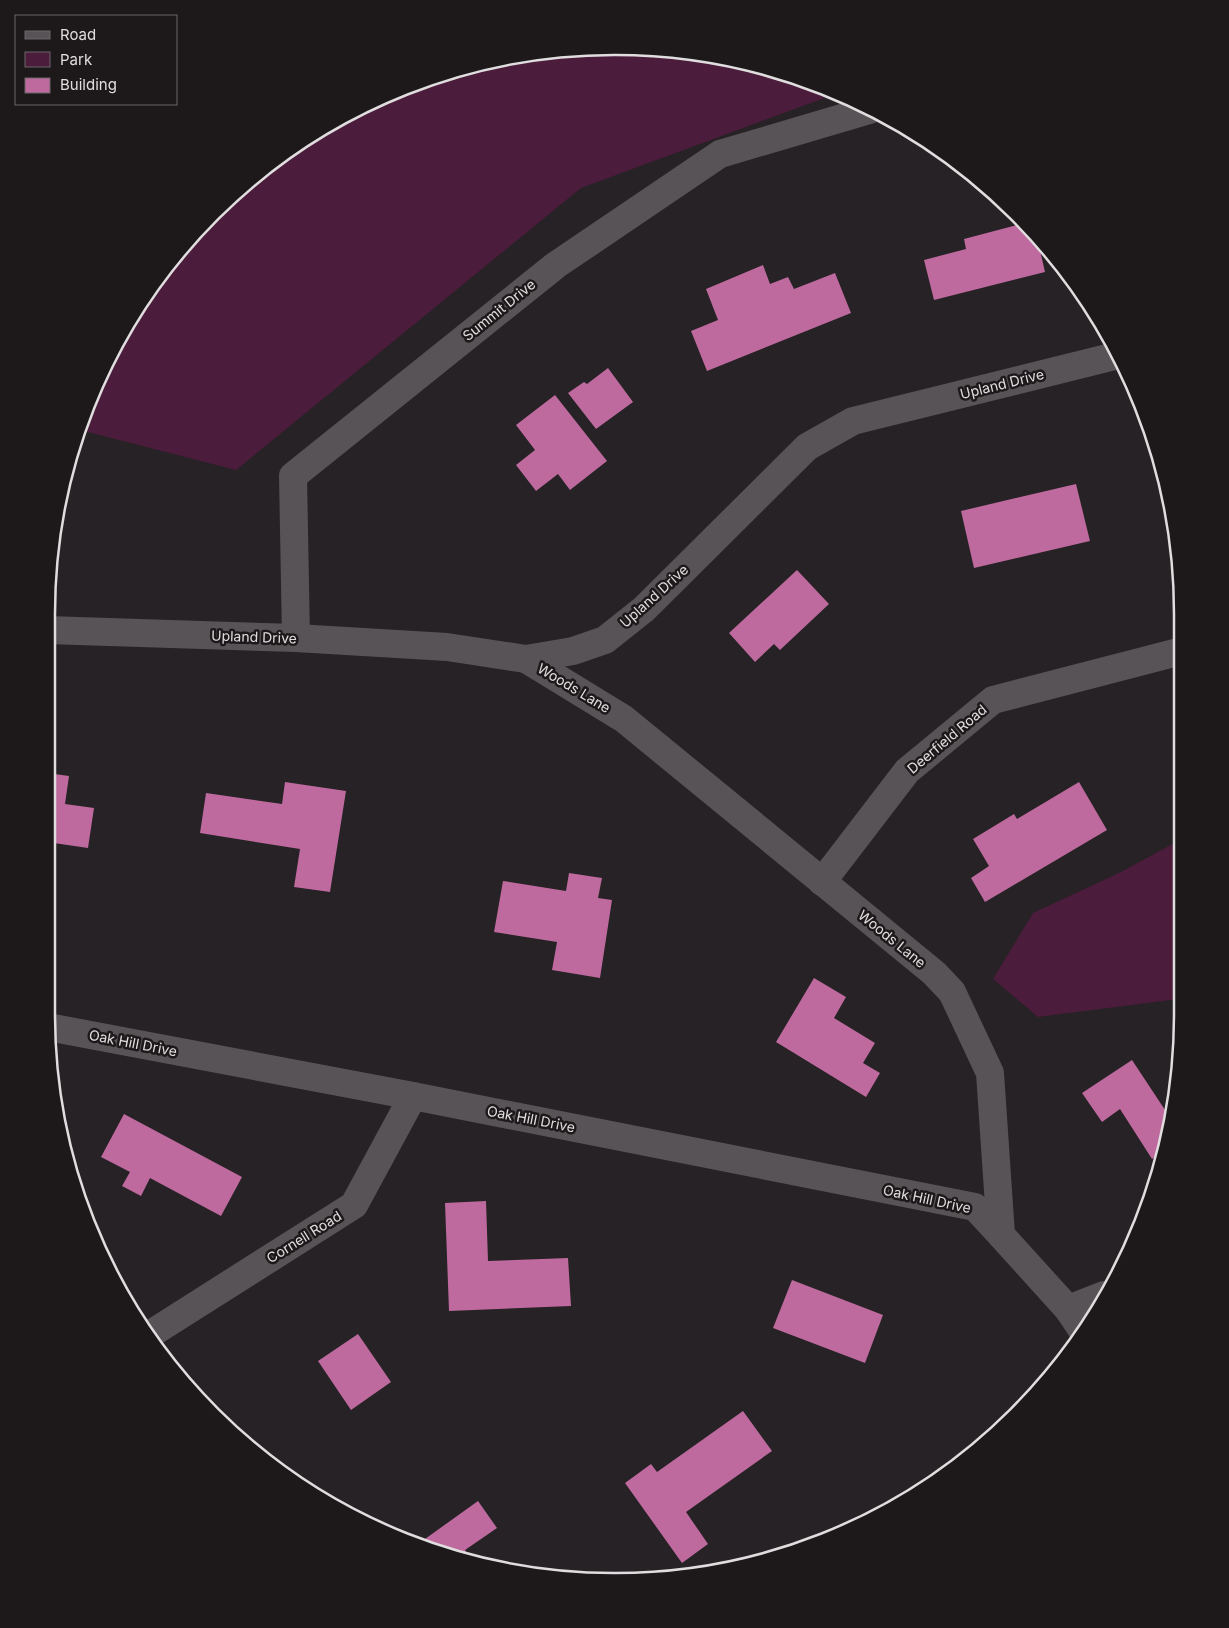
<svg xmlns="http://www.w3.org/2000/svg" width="1229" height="1628" font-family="Inter,sans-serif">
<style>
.green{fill:#4b1c3b}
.building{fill:#be6a9e}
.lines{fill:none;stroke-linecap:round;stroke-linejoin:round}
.street{stroke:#585356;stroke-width:28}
.labels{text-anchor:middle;stroke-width:5;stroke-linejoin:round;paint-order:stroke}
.street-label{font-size:14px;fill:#e0ddde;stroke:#1d191b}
.rim{fill:none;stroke:#e0ddde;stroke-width:2.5}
</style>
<rect width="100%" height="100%" fill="#272225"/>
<g class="green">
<polygon points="614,46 725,57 832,89 838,93 581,188 236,470 80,430 105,363 164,269 213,212 299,142 397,90 503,57"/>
<polygon points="1178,841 1178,999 1038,1017 993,979 1033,913 1121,872"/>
</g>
<g class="building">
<polygon points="1025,223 1037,237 1045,272 934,300 924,260 966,249 964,239"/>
<polygon points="763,265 770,284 788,277 794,289 835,273 851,313 707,371 691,331 718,320 706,289"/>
<polygon points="608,368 633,402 596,429 568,393 584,382 587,384"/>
<polygon points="555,395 607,461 570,490 558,474 536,491 516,465 535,450 516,425"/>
<polygon points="1076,484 1090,541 974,568 961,511"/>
<polygon points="797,570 829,604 780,650 774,644 755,662 729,633"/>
<polygon points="47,773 69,776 65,804 94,808 88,848 47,842"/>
<polygon points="285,782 346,791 330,892 294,887 300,849 200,833 206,793 282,804"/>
<polygon points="1079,782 1107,830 985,902 971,878 989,866 973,839 1014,814 1017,819"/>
<polygon points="569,873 602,878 598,898 612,900 600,978 552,970 557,942 494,932 503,881 566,891"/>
<polygon points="814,978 846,997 834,1018 875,1043 863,1063 880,1073 866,1097 776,1042"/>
<polygon points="1132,1060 1171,1119 1163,1152 1152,1159 1120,1109 1102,1122 1082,1093"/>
<polygon points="124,1114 242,1177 221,1216 150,1178 141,1196 122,1186 130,1172 101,1157"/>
<polygon points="486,1201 488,1261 568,1258 571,1306 449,1311 445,1203"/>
<polygon points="792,1280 883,1315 865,1363 773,1328"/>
<polygon points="358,1334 391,1382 351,1410 318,1361"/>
<polygon points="743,1411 772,1451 686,1512 708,1544 682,1563 625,1483 651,1464 657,1472"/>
<polygon points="478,1501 497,1528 465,1550 471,1560 429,1546 425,1539"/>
</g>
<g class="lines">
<g class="street">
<polyline points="47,630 296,638 447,647 526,659 573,651 605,640 644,609 807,447 853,421 1115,356"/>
<polyline points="296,638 293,476 556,265 720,154 869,110"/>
<polyline points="526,659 624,719 934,973 952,992 990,1073 1001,1235 1068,1309 1084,1333"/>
<polyline points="822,882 907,771 993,700 1178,652"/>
<polyline points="48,1027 413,1096 975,1207 1001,1235"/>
<polyline points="1068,1309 1104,1295"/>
<polyline points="149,1335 354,1205 413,1096"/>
</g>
</g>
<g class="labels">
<g class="street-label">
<text transform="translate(499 310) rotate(-39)" y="5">Summit Drive</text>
<text transform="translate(1002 384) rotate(-14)" y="5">Upland Drive</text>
<text transform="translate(654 596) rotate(-42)" y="5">Upland Drive</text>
<text transform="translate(254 637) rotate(2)" y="5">Upland Drive</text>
<text transform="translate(574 688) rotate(31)" y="5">Woods Lane</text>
<text transform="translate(947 739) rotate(-40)" y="5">Deerfield Road</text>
<text transform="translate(892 939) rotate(39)" y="5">Woods Lane</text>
<text transform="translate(133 1043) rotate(11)" y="5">Oak Hill Drive</text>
<text transform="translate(531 1119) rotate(11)" y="5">Oak Hill Drive</text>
<text transform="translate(927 1199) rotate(12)" y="5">Oak Hill Drive</text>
<text transform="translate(304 1237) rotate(-32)" y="5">Cornell Road</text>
</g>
</g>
<path d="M0 0H1229V1628H0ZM614 55H615A559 559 0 0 1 1174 614V1014A559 559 0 0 1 615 1573H614A559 559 0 0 1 55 1014V614A559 559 0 0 1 614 55Z" fill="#1d191b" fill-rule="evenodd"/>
<path class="rim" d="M614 55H615A559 559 0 0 1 1174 614V1014A559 559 0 0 1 615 1573H614A559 559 0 0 1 55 1014V614A559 559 0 0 1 614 55Z"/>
<rect x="15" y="15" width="162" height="90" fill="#1d191b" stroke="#6b6769"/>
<rect x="25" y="31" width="25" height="8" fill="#585356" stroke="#6b6769"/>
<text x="60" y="40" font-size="15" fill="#e0ddde">Road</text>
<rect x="25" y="52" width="25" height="15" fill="#4b1c3b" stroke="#6b6769"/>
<text x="60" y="65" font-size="15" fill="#e0ddde">Park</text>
<rect x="25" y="78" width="25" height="15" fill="#be6a9e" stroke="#6b6769"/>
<text x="60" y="90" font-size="15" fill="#e0ddde">Building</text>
</svg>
